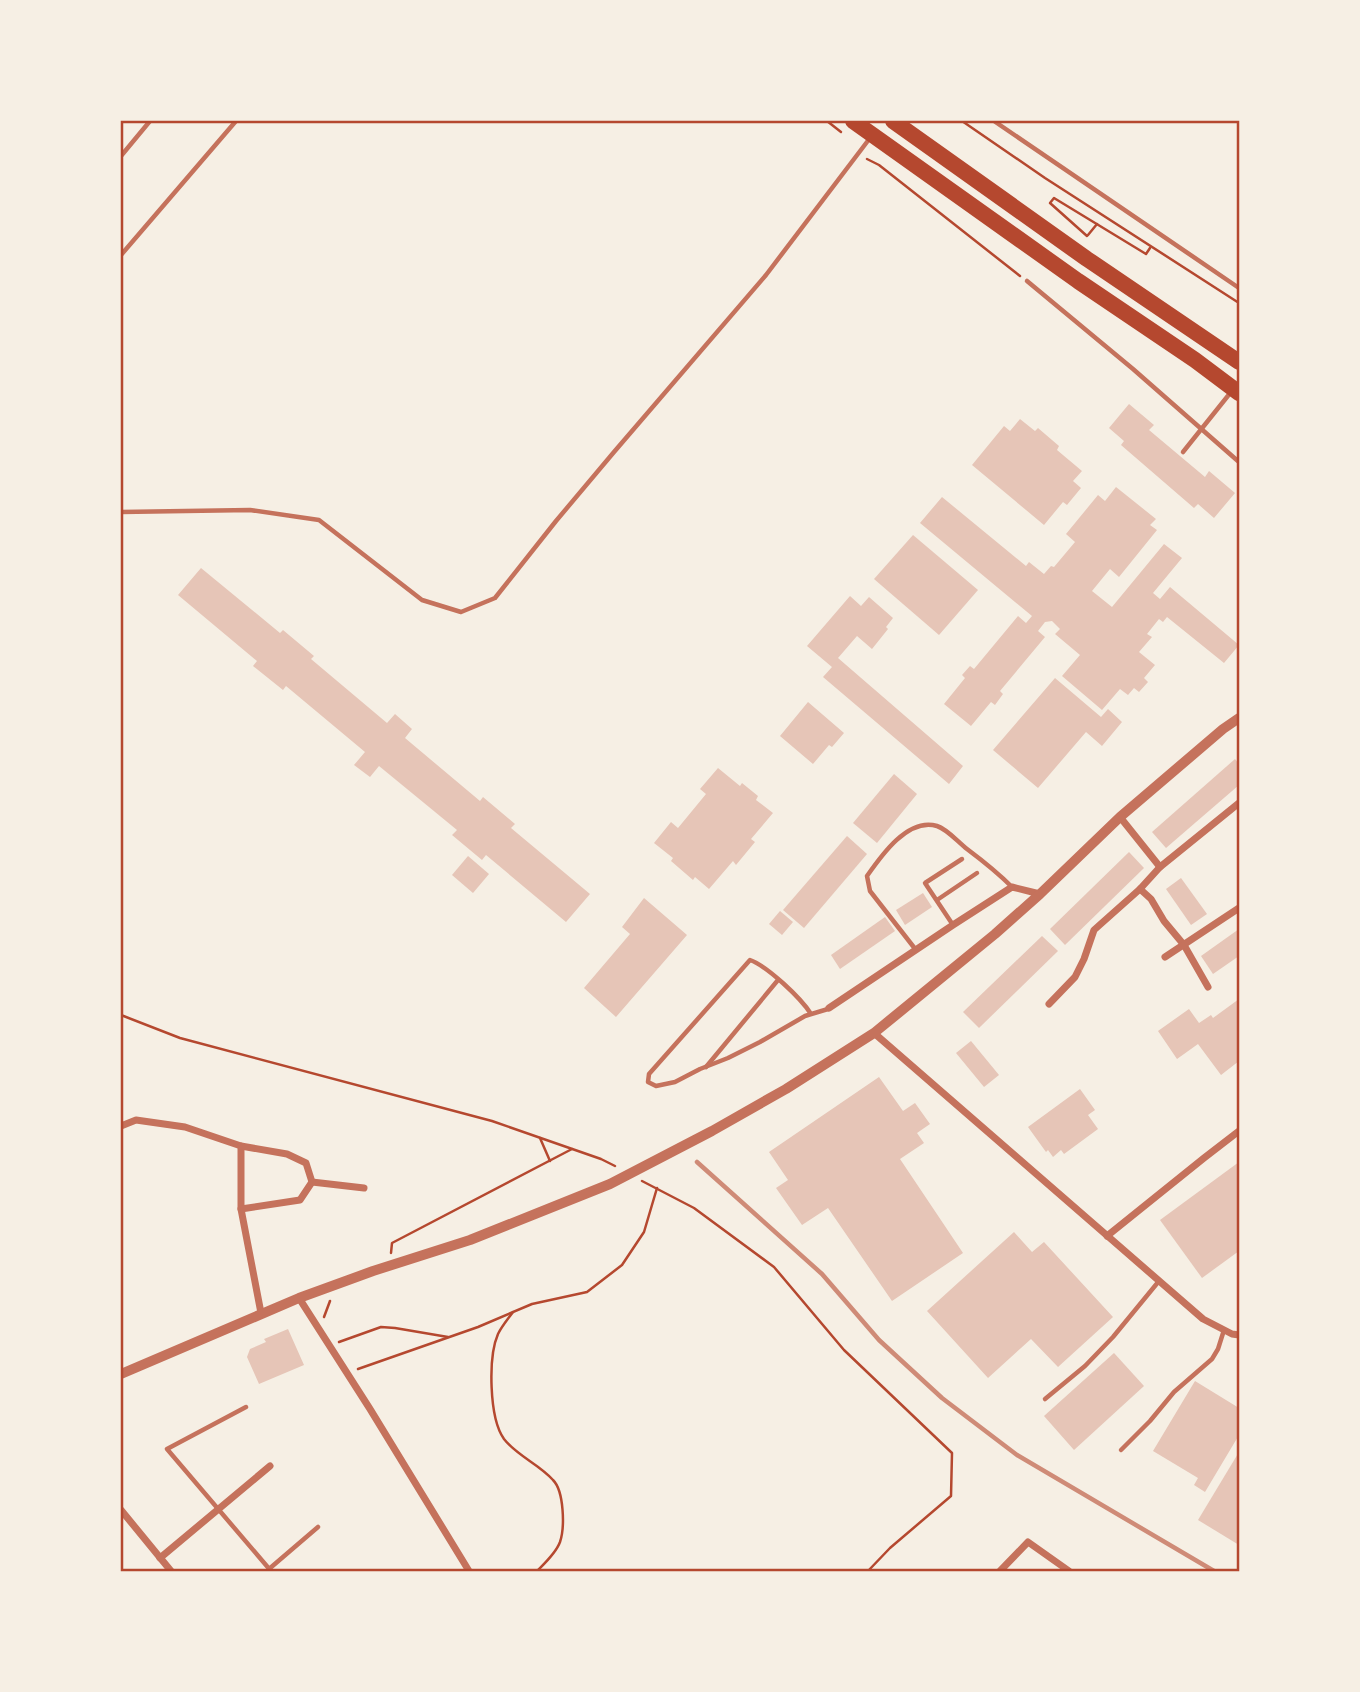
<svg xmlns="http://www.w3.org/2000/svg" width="1360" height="1692" font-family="Cabin,sans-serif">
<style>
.building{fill:#e6c5b7}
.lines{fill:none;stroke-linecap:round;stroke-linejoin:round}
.path{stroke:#b5482f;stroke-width:2.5}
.service{stroke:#c5725c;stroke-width:4.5}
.minor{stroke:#c5725c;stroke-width:7}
.tertiary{stroke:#c5725c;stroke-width:10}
.trunk{stroke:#b5482f;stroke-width:16}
.rail{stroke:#cf8b77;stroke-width:4.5}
.neatline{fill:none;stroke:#b5482f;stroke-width:2.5}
</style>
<rect width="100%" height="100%" fill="#f6efe4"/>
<g class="building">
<polygon points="1129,404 1154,425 1149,430 1205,477 1209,471 1235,493 1214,518 1198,504 1194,508 1121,445 1124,441 1109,428"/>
<polygon points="1020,419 1035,431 1038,428 1059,446 1057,450 1082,471 1073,481 1081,488 1067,505 1063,502 1044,525 972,465 1004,426 1010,431"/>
<polygon points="1116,487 1156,519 1150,525 1157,530 1119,577 1110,569 1092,591 1112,607 1164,544 1182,558 1153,593 1160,599 1170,587 1239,645 1224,663 1167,617 1163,622 1159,619 1147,634 1152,637 1139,652 1155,665 1144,678 1148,682 1139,692 1134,688 1128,695 1120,689 1102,710 1062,676 1080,655 1055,634 1060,629 1052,621 1045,622 1038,631 1045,637 1000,691 1003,694 995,705 991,702 971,726 944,704 965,678 962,675 970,666 974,669 1018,616 1026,623 1032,616 920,523 942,497 1026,566 1029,562 1044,574 1051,566 1054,567 1075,542 1066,534 1098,495 1105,501"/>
<polygon points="913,535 978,590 939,635 874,579"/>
<polygon points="201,568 280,633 283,630 314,656 311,659 387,723 395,714 412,729 405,738 480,801 483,797 515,824 511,828 590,894 566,922 486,855 482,860 452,835 457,830 379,766 370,777 354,765 365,752 286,686 283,690 253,666 257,661 178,595"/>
<polygon points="850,596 861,606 869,597 893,618 886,627 888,629 872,649 857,636 838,658 963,766 949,784 823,677 832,667 807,646"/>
<polygon points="1055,678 1101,717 1108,709 1122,722 1102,746 1086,732 1038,788 993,750"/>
<polygon points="808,702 844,733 832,747 829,745 813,764 780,736"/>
<polygon points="1235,759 1239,764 1239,785 1166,848 1152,832"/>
<polygon points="718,768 740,786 742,783 758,796 756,800 773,813 751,839 755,842 736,865 733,861 709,889 695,877 693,880 671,861 673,858 654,843 671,822 678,828 706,794 700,789"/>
<polygon points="894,774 917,794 877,843 853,823"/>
<polygon points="847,836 867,854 804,928 783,910"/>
<polygon points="1129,852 1144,868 1065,945 1050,929"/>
<polygon points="468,856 489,874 473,893 452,875"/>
<polygon points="1181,878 1207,914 1191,925 1166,889"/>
<polygon points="923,893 932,907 905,925 896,910"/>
<polygon points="644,898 687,935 616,1017 584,988 630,934 622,927"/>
<polygon points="780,911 793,922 782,935 769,924"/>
<polygon points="885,917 895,931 840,969 831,955"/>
<polygon points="1239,929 1239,956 1213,974 1201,956"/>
<polygon points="1042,936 1058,951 979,1028 963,1012"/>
<polygon points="1239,999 1239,1061 1221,1075 1198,1044 1177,1059 1158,1031 1189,1009 1199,1023 1211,1015 1213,1018"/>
<polygon points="971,1041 999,1075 984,1087 956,1053"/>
<polygon points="879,1077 903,1111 915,1103 930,1124 917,1133 924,1143 900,1159 963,1253 892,1301 828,1208 802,1225 776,1188 788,1180 769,1152"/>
<polygon points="1080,1089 1095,1110 1088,1115 1098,1129 1064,1154 1061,1150 1053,1157 1048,1150 1046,1152 1028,1127"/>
<polygon points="1239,1162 1239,1251 1202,1278 1160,1220"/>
<polygon points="1014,1232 1032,1252 1044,1242 1113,1317 1058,1367 1031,1339 988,1378 927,1311"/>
<polygon points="288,1329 304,1365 259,1384 247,1357 250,1349 266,1342 264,1339"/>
<polygon points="1114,1353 1144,1386 1074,1450 1044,1416"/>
<polygon points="1195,1381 1239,1408 1239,1435 1205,1492 1194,1485 1198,1478 1153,1451"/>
<polygon points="1239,1452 1239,1545 1198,1520"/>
</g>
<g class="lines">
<g class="path">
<polyline points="827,121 841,132"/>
<polyline points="962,121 1045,178 1239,303"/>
<polyline points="867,159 879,165 1020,276"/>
<polyline points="1088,235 1097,224"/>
<polyline points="1087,236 1050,203 1054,198 1146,254 1150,248"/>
<polyline points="121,1015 180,1038 492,1121 601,1159 615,1166"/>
<polyline points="540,1138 550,1161"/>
<polyline points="642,1181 694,1208 774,1267 844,1350 952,1453 951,1496 890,1548 868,1571"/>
<polyline points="391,1253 392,1243 572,1149"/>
<path d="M513,1312c-5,7 -11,14 -15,22 -10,23 -9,84 6,105 13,17 35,25 49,41 11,11 12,47 7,62 -4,11 -15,21 -23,29"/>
<polyline points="324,1317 330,1301"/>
<polyline points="339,1342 381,1327 395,1328 448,1337"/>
<polyline points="358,1369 478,1327 532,1304 587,1292 622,1265 644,1232 657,1188"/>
</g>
<g class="service">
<polyline points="994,121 1239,288"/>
<polyline points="121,156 150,121"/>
<polyline points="121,255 236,121"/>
<polyline points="1027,281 1133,369 1239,462"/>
<polyline points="1183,452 1231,392"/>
<polyline points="121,512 250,510 319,520 422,600 461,612 495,598 556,521 614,452 766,275 870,138"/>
<polyline points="937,900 977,873"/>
<polyline points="953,925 925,883 962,859"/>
<path d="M916,950l-46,-59 -3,-15c14,-20 41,-59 70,-50 10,3 21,16 30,23 16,12 31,24 45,38"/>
<path d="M811,1014c-10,-16 -44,-48 -61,-54l-101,114 -1,8 8,4 19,-4 25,-13 28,-11 32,-16 45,-26 23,-7"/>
<polyline points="706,1067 778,980"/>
<polyline points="1045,1399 1085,1366 1113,1337 1159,1281"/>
<polyline points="246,1407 167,1449 271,1571"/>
<polyline points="1121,1450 1150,1421 1174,1392 1212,1359 1218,1349 1224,1330"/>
<polyline points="269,1569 318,1527"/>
</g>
<g class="minor">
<polyline points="1120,817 1160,867"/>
<polyline points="1140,889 1151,899 1164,921 1184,945 1208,987"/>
<polyline points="1165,957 1239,908"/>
<polyline points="1049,1004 1075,977 1084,959 1094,930 1140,889 1160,867 1239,803"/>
<polyline points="829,1008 953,925 1012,887 1040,894"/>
<polyline points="874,1033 1203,1319 1232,1334 1239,1335"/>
<polyline points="121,1126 136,1120 185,1127 241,1146 241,1209 261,1313"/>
<polyline points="312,1182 364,1188"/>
<polyline points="241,1209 300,1200 312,1182 306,1163 287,1154 241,1146"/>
<polyline points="1107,1236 1204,1158 1239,1131"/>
<polyline points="299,1298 370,1409 469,1571"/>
<polyline points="121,1510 171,1571"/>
<polyline points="160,1558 270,1466"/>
<polyline points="1000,1571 1028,1542 1069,1571"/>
</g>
<polyline class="tertiary" points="121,1374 299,1298 373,1271 470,1240 610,1184 712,1131 786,1089 874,1033 995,934 1040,894 1120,817 1223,729 1239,718"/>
<g class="trunk">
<polyline points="853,121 1078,281 1195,360 1239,393"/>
<polyline points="893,121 1087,259 1239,362"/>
</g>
<polyline class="rail" points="697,1162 822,1274 879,1340 942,1398 1017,1455 1214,1571"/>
</g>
<rect width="1360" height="1692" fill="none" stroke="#f6efe4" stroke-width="245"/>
<rect x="122" y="122" width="1116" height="1448" class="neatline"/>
</svg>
